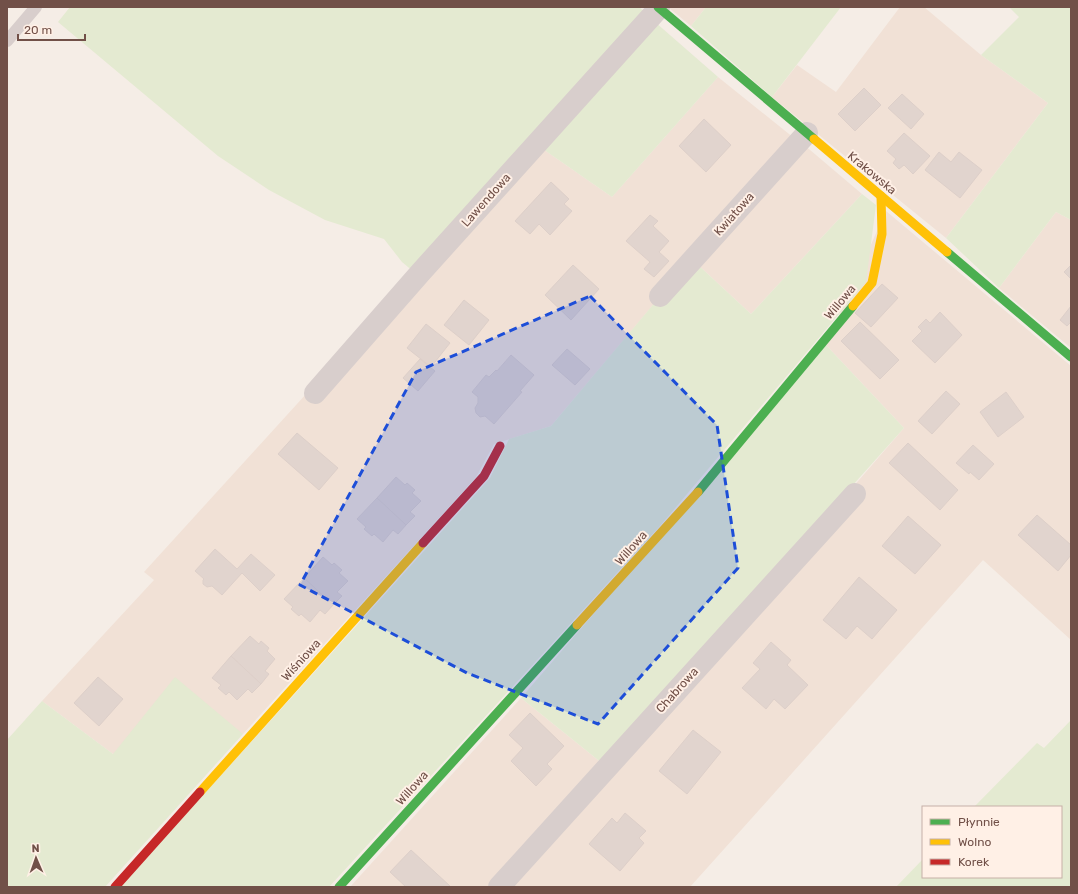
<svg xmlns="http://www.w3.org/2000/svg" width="1078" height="894" font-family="Rubik,sans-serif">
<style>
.residential{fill:#f1e1d6}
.green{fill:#e4ead1}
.building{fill:#e1d4ce;stroke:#ddcfc9}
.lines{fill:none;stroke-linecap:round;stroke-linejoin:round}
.lane{stroke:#d8cecc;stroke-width:12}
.street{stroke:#d8cecc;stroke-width:22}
.fast{stroke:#4caf50;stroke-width:9}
.slow{stroke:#ffc107;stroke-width:9}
.jam{stroke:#c62828;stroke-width:9}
.marked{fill:#1d4ed8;fill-opacity:0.2;stroke:#1d4ed8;stroke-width:3;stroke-dasharray:8 5;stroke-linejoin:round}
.labels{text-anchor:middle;stroke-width:4;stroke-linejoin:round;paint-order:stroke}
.street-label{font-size:12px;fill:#715048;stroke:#fff0e6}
</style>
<rect width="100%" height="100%" fill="#f5ede6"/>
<g class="residential">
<polygon points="668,7 706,7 691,26"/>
<polygon points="900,7 924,7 981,55 1048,103 946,238 772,97 797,65 836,92"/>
<polygon points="718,77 794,138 551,426 494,444 476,477 243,734 113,754 42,701 154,580 144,572 307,393 540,147 612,197"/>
<polygon points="803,144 862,194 751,314 696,263"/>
<polygon points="886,211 1071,366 1071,640 983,560 690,887 507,887 904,428 826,345"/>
<polygon points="1056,212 1071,220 1071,348 999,288"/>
<polygon points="521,698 603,764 491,887 350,887"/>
</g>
<g class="green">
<polygon points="70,7 639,7 648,15 414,272 402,262 384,239 325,220 269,190 218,156 58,22"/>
<polygon points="706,7 841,7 772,97 691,26"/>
<polygon points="1009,7 1071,7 1071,220 1056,212 999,288 946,238 1048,103 981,55 1019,17"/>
<polygon points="655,22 718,77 612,197 540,147"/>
<polygon points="862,194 876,205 866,282 660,526 329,887 120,887 490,478 509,439 551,426 657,300 696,263 751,314"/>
<polygon points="826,345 904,428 603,764 521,698"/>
<polygon points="175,677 243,734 105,887 7,887 7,740 42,701 113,754"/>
<polygon points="1071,720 1071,887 896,887 923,859 923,877 1061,877 1061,807 974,807 1037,743 1044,748"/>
</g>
<g class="building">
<polygon points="864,88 881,105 855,131 838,114"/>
<polygon points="902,94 924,114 911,129 888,108"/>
<polygon points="704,119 731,145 706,172 679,146"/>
<polygon points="904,133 930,156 913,174 904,165 899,169 893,163 896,159 887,151"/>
<polygon points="939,152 951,162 959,152 982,170 960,198 925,170"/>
<polygon points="551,182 569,199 564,204 572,211 550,235 539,224 530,234 515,221"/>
<polygon points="650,215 658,221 653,226 669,241 659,252 669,261 654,277 644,269 650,262 626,241"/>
<polygon points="573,265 599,289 571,320 545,295"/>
<polygon points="1071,265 1071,279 1064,272"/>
<polygon points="882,284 898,298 871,327 855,313"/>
<polygon points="464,300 489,320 469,345 444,325"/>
<polygon points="1071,306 1071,324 1070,323 1067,326 1060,320"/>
<polygon points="940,312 962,335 935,363 912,341 922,331 918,327 926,319 930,323"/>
<polygon points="860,322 899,360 880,379 841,341"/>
<polygon points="426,324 450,343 431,367 407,348"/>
<polygon points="567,349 590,369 575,385 552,365"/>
<polygon points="511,355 534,375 520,391 522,392 494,424 485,416 480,417 476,413 475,408 478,403 478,397 472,392 486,375 489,377 496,370 497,371"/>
<polygon points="420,359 435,371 418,391 403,378"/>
<polygon points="946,391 960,404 932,434 918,421"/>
<polygon points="1006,392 1024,417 998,437 980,412"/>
<polygon points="297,433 338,468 319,490 278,454"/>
<polygon points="908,443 958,490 940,510 889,463"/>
<polygon points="973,445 994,464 979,480 970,472 969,474 956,463"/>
<polygon points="396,477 405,485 407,483 415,490 412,493 421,501 410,512 415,516 406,525 377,498"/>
<polygon points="377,498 406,525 398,534 393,530 383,542 374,534 372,536 364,529 366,527 357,519"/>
<polygon points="1037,515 1071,545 1071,555 1058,571 1018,535"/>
<polygon points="908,516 941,545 915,574 882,546"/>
<polygon points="215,549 237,569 251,554 275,575 260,591 242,573 222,595 212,586 207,587 203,584 203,580 204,579 195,571"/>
<polygon points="323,557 332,565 334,563 342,570 339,573 348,581 337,592 342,596 333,605 304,578"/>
<polygon points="859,577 897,610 872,639 857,626 846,639 823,620"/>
<polygon points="304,578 333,605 325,614 320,610 310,622 301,614 299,616 291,609 293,607 284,599"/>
<polygon points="250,636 259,644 261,641 269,648 267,651 275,659 265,671 269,674 261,684 231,656"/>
<polygon points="771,642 791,660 787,665 808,685 785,709 774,699 766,709 742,688 760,669 753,663"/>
<polygon points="231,656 261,684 252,693 248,689 237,700 229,692 226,695 218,688 221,685 212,678"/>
<polygon points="98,677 123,699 99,726 74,703"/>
<polygon points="530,713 564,746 547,764 552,769 536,786 511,761 523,748 509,735"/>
<polygon points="693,730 721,752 687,794 659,771"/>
<polygon points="625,813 646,831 639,838 644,843 620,871 589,844 612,818 617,823"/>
<polygon points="411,850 450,886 449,887 406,887 390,872"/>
</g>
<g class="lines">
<polyline class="lane" points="7,41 36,7"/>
<g class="street">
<polyline points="660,296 807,133"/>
<polyline points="315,393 421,272 659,8"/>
<polyline points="499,887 855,494"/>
</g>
<g class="fast">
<polyline points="658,7 814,139"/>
<polyline points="947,252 1071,357"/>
<polyline points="698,492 853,306"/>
<polyline points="339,887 577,625"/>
</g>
<g class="slow">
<polyline points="814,139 947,252"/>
<polyline points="853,306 872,283 882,234 881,196"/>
<polyline points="577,625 698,492"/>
<polyline points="200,792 423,543"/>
</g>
<g class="jam">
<polyline points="423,543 484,476 500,446"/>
<polyline points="115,887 200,792"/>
</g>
</g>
<path class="marked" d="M590,296l127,129 21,143 -140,156 -131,-51 -167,-88 116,-213z"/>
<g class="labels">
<g class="street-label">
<text transform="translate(872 173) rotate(40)" y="4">Krakowska</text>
<text transform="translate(486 200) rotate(-48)" y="4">Lawendowa</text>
<text transform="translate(734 214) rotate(-48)" y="4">Kwiatowa</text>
<text transform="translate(840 302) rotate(-50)" y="4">Willowa</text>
<text transform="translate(631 548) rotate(-48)" y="4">Willowa</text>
<text transform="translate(301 660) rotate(-48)" y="4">Wiśniowa</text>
<text transform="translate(677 690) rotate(-48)" y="4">Chabrowa</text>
<text transform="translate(412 788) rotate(-48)" y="4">Willowa</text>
</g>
</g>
<rect width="1078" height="894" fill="none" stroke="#715048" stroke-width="16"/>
<rect x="922" y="806" width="140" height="72" fill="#fff0e6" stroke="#c6b0a7"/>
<rect x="930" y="819" width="20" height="6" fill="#4caf50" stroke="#c6b0a7"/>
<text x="958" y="826" font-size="12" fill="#715048">Płynnie</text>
<rect x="930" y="839" width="20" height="6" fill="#ffc107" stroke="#c6b0a7"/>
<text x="958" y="846" font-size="12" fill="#715048">Wolno</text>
<rect x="930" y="859" width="20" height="6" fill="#c62828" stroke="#c6b0a7"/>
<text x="958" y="866" font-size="12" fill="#715048">Korek</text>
<g transform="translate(36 858) rotate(358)" stroke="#fff0e6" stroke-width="3" paint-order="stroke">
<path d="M0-3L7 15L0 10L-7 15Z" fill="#715048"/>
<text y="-6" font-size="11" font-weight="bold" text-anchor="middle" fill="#715048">N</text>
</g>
<path d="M18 34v6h67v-6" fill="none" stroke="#715048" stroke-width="2"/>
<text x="24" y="34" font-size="12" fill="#715048" stroke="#fff0e6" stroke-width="3" paint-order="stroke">20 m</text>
</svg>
